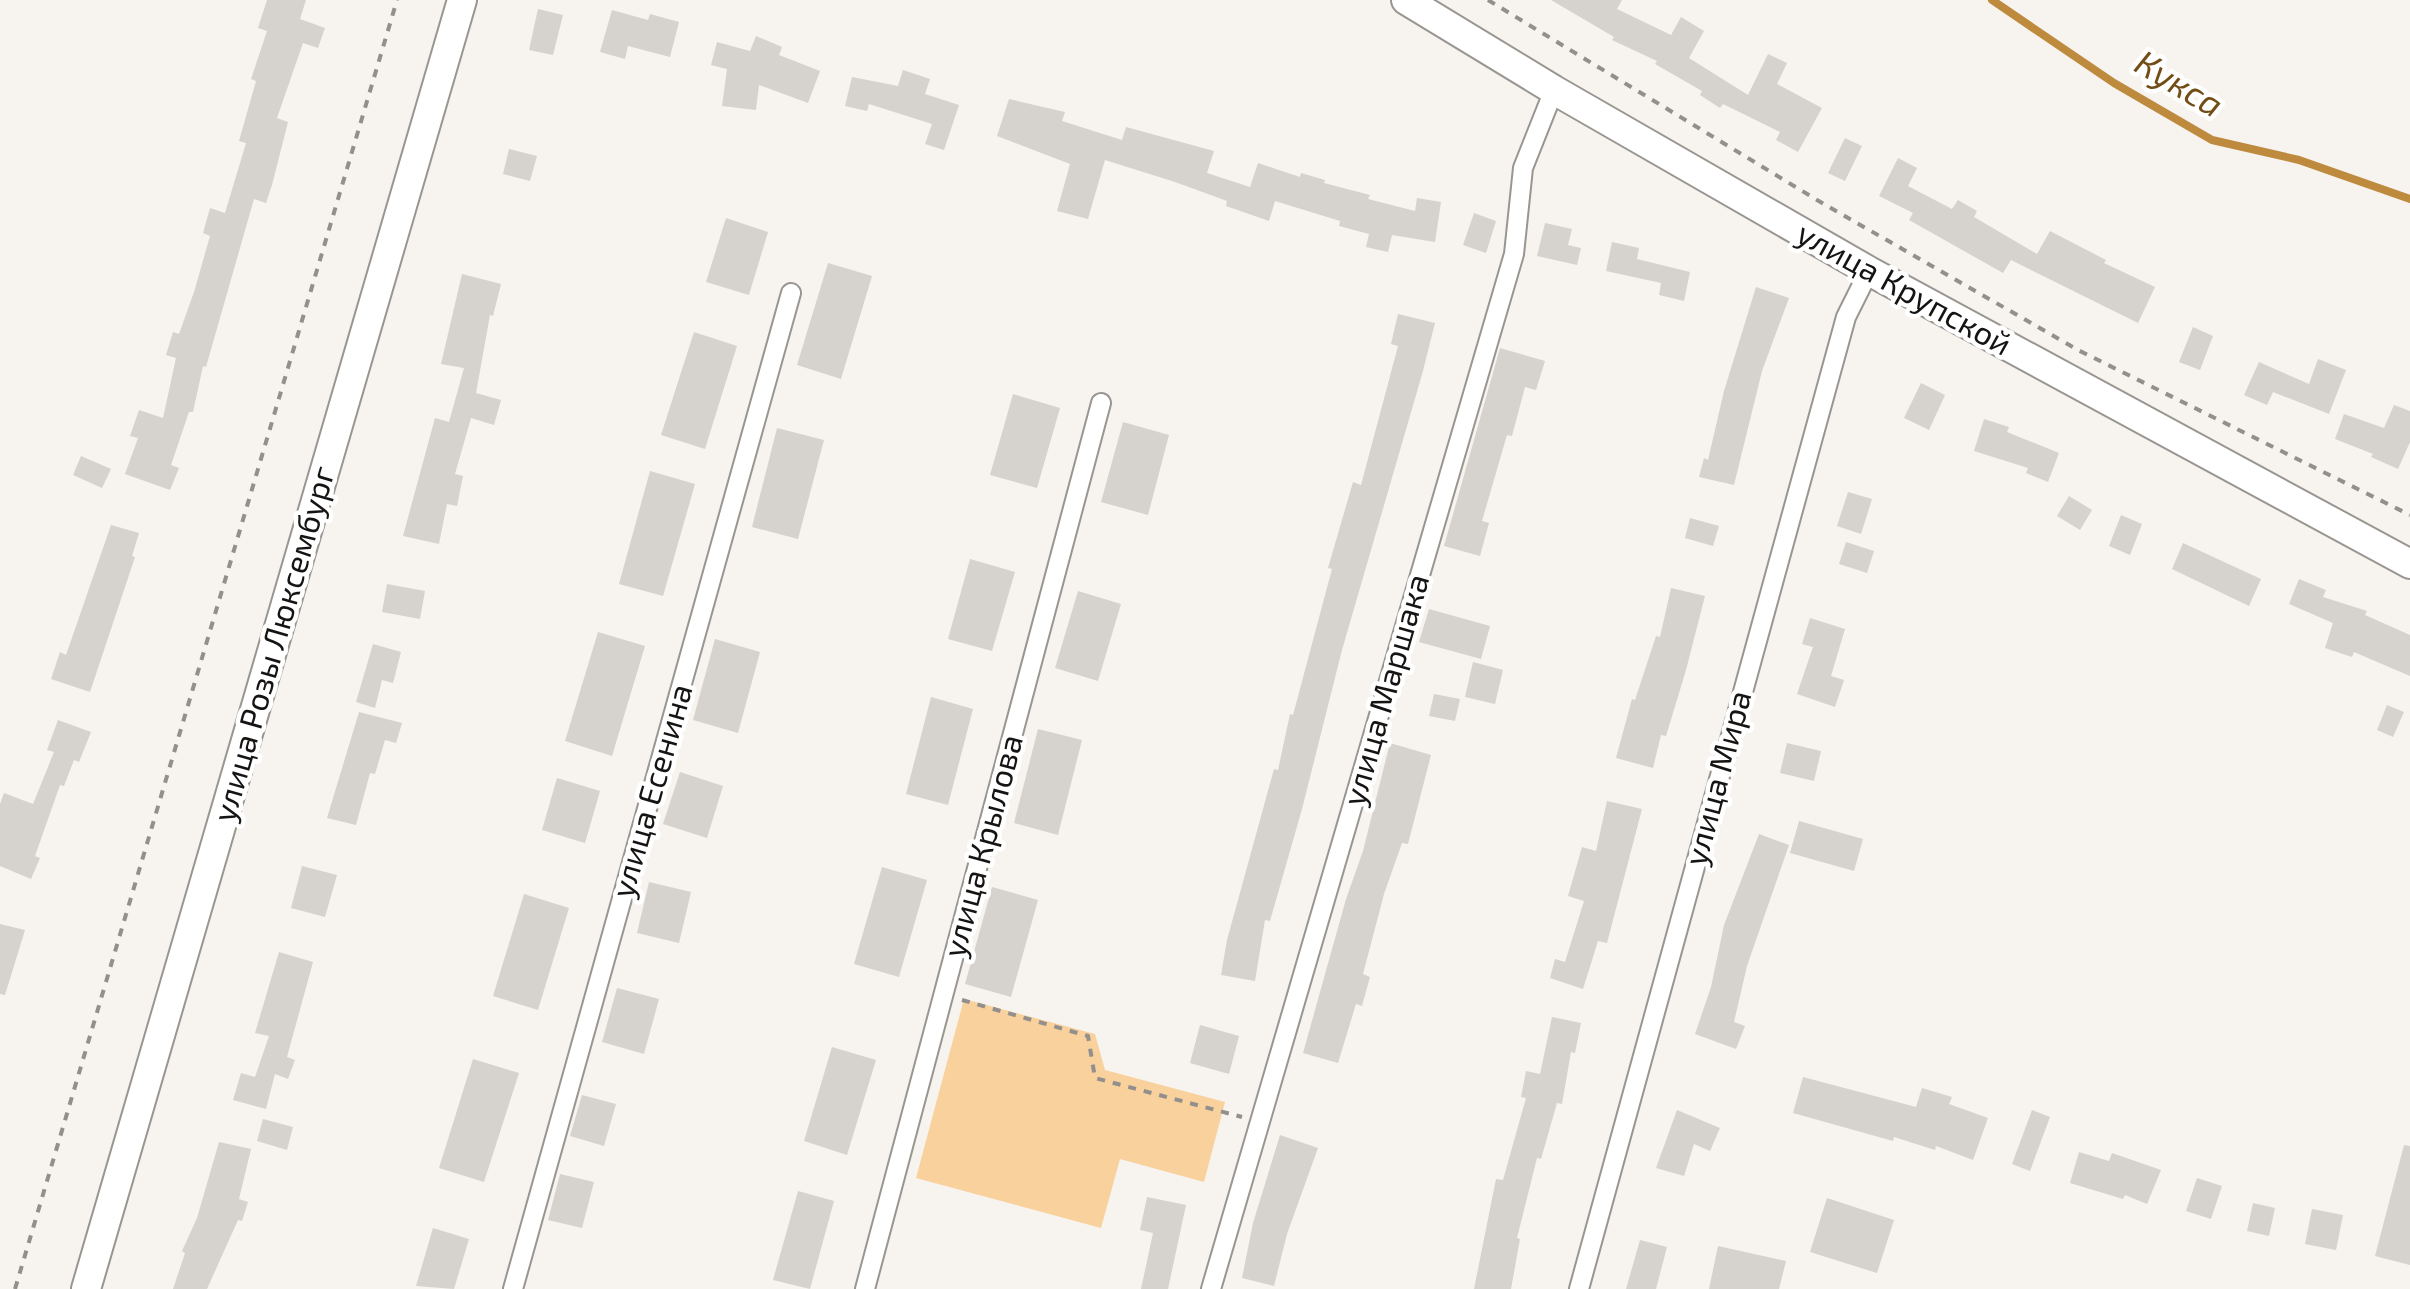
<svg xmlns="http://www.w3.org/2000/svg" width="2410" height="1289" font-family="'Exo 2',sans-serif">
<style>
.green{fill:#f9d19c}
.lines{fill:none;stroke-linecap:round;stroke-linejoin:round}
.stream{stroke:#be8a3e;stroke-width:8}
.building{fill:#d6d2cd}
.street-casing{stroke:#999691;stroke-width:22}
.secondary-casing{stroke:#999691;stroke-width:32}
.path{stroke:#928f8c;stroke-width:4;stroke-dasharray:8 8;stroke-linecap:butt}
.street{stroke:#fff;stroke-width:18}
.secondary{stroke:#fff;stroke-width:28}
.labels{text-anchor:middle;stroke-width:9;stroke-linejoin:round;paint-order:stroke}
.street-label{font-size:32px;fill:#161413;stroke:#fff}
.water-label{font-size:35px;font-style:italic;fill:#724e16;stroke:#fff}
</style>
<rect width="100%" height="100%" fill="#f7f3ee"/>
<polygon class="green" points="964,999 1095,1034 1105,1070 1225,1102 1204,1182 1120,1159 1101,1228 916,1178"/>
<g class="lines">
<polyline class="stream" points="1992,0 2114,83 2212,140 2299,160 2410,199"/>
</g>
<g class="building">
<polygon points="267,0 306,0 300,19 325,28 318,48 303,43 277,118 288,122 272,185 266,203 254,199 206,367 203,366 193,412 189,412 171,465 179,468 170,490 125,474 138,438 130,436 139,410 163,418 176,358 166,355 173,332 179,334 194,292 210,236 203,233 210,208 225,213 246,143 239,141 256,81 251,79 267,31 258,28"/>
<polygon points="1551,0 1622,0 1617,9 1671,35 1681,17 1704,31 1689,58 1748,95 1768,54 1787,63 1777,84 1822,108 1798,152 1776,140 1780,132 1723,104 1720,108 1700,95 1702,91 1655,64 1657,61 1612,40 1614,37"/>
<polygon points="538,9 563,15 553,55 529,50"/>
<polygon points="612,10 648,20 650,14 679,22 670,57 628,46 625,59 600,52"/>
<polygon points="756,36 782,47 779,55 820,71 808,103 759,85 756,110 722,106 727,69 711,65 717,42 750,51"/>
<polygon points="903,70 930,79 925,94 959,105 944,150 925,144 932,124 869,104 867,111 845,106 852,77 898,86"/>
<polygon points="1009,99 1065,112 1062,121 1122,140 1126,127 1214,151 1207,173 1250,187 1258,163 1300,177 1301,173 1325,180 1324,183 1370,195 1368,199 1415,211 1417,198 1441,202 1435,242 1392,235 1388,252 1366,247 1369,234 1339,226 1340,221 1275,201 1269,221 1226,206 1227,201 1175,182 1105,160 1088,219 1057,211 1070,164 997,136"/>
<polygon points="1845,138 1862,146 1845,181 1828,173"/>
<polygon points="509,149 537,156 530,181 503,174"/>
<polygon points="1898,158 1917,168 1908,186 1952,209 1958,200 1977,211 1974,217 2037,254 2050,231 2106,260 2104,263 2155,287 2138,323 2011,260 2003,273 1909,220 1913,213 1879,196"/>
<polygon points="1474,213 1496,221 1486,253 1463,245"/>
<polygon points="726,218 768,232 749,295 706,282"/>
<polygon points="1545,223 1572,229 1568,245 1581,248 1577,265 1537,256"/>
<polygon points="1612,242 1639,248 1637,259 1690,272 1684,301 1659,295 1661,283 1606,271"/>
<polygon points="828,263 872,276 841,379 797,365"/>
<polygon points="462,274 501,284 493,316 490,315 476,393 501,400 494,425 471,418 455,474 463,476 457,506 447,504 439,544 403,536 435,418 449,422 464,368 441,364"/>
<polygon points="1756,287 1789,298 1762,371 1734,485 1699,477 1704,458 1708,460 1724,391"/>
<polygon points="1398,314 1435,323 1423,371 1342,650 1302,809 1270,921 1265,920 1255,981 1221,975 1227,940 1274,769 1278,770 1290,714 1293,715 1332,569 1328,568 1353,482 1361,485 1398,346 1391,344"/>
<polygon points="2193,327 2213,336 2200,370 2179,362"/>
<polygon points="694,332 737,346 705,449 661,435"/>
<polygon points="1500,348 1545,361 1536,390 1525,387 1512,436 1507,435 1482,521 1489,523 1480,556 1444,546"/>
<polygon points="2318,359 2346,370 2329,414 2273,392 2267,405 2244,395 2259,362 2309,384"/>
<polygon points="1921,383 1945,395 1929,430 1904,418"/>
<polygon points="1013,394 1060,408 1037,488 990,475"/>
<polygon points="2394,405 2410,411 2410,442 2398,469 2371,457 2373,454 2335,439 2344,414 2384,428"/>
<polygon points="1984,419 2009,427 2007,432 2059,453 2048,482 2026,473 2028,468 1974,451"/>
<polygon points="1123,422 1169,435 1148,515 1101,502"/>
<polygon points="777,428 824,440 798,539 752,527"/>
<polygon points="81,456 111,469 102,488 73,475"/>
<polygon points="650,471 695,484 663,596 619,584"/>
<polygon points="1848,492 1872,499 1861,534 1837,526"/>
<polygon points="2069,496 2092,510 2080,530 2057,516"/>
<polygon points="2121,515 2142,524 2130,555 2109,546"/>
<polygon points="1690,518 1719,526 1713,546 1685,538"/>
<polygon points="111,525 139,533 132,556 135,557 90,692 51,679 60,652 66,655"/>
<polygon points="1846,542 1874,551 1867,573 1839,564"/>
<polygon points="2183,543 2261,579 2249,606 2172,569"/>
<polygon points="970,559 1015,572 992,651 948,639"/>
<polygon points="2299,579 2326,590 2323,597 2367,611 2365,615 2410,635 2410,676 2354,652 2352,657 2325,648 2333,623 2289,604"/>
<polygon points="387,584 425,591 420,619 382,612"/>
<polygon points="1671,588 1705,596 1686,670 1666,736 1661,735 1653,768 1616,758 1632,699 1635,700 1656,636 1660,637"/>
<polygon points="1078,591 1121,604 1098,681 1055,668"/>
<polygon points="1429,609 1490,626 1481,659 1419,642"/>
<polygon points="1810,618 1845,629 1831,676 1844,680 1835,707 1797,694 1813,647 1802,644"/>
<polygon points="598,632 645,646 612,756 565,741"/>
<polygon points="715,639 760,652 738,733 693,720"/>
<polygon points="373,644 401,652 393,683 382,680 375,708 356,702"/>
<polygon points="1473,662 1503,670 1495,704 1465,697"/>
<polygon points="1434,694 1460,699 1455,721 1429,716"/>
<polygon points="931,697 973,709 948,805 906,794"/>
<polygon points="2387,705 2404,712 2393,737 2377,730"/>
<polygon points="359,712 402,723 396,743 385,740 375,774 370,773 356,825 327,818"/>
<polygon points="58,720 91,732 79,762 74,760 64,786 60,785 35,856 40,858 31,879 0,866 0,804 4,793 33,804 54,752 47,750"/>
<polygon points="1038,729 1082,740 1058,835 1014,823"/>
<polygon points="1390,743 1431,755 1408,844 1402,843 1384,894 1363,974 1370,977 1362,1006 1356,1004 1338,1063 1303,1053 1346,899 1363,851"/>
<polygon points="1787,743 1821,751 1814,781 1780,773"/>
<polygon points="680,772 723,786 707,838 663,824"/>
<polygon points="557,778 600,791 585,843 542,830"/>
<polygon points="1607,801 1642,809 1607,943 1598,941 1583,989 1550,978 1555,959 1565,962 1584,901 1568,896 1582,847 1596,851"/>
<polygon points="1799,821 1863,839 1854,871 1790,853"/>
<polygon points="1759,834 1789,845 1747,966 1734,1022 1745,1026 1736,1049 1695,1034 1711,987 1724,925"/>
<polygon points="302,866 337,875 325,917 291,908"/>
<polygon points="882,867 927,880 899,977 854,964"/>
<polygon points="649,882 691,892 679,943 637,933"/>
<polygon points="992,887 1038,900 1011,997 965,984"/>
<polygon points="524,894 569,908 538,1010 493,996"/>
<polygon points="0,924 25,930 5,995 0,994"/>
<polygon points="279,952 313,962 287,1057 295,1060 288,1079 275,1074 266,1109 233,1100 241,1073 255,1077 269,1036 255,1033"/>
<polygon points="617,988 659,999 644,1054 602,1042"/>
<polygon points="1552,1017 1581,1023 1575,1053 1571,1052 1562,1104 1557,1103 1541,1159 1537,1158 1517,1238 1520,1239 1511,1289 1474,1289 1496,1179 1503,1180 1526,1098 1521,1097 1526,1071 1540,1074"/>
<polygon points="1200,1025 1239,1036 1229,1074 1190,1063"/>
<polygon points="832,1047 876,1060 847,1155 804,1141"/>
<polygon points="473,1059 519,1073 484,1182 439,1168"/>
<polygon points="1803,1077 1916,1107 1922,1088 1952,1097 1949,1104 1988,1118 1973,1160 1936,1146 1935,1150 1894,1137 1893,1141 1793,1113"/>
<polygon points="582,1095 616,1104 604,1146 570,1136"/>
<polygon points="1677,1110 1720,1128 1710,1151 1694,1144 1684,1176 1656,1168"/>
<polygon points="2032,1110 2050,1117 2030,1171 2012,1164"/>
<polygon points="263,1119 293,1127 287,1150 257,1141"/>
<polygon points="1280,1135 1318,1148 1287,1234 1274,1286 1242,1278 1253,1223"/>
<polygon points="219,1142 251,1149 239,1199 248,1202 242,1221 238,1220 207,1289 173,1289 185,1253 182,1251 197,1218"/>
<polygon points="2404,1145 2410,1146 2410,1265 2375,1256"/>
<polygon points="2079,1152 2109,1161 2112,1153 2161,1170 2147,1204 2125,1195 2123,1199 2070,1183"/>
<polygon points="560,1174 594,1182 582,1228 548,1220"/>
<polygon points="2197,1178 2222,1186 2211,1219 2186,1211"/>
<polygon points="798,1191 834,1201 810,1289 773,1280"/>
<polygon points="1147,1197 1186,1205 1168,1289 1141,1289 1153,1233 1140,1230"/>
<polygon points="1827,1198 1894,1220 1877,1273 1810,1252"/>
<polygon points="2253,1203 2275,1208 2269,1236 2247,1231"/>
<polygon points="2312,1209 2343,1215 2336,1250 2305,1244"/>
<polygon points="433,1228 469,1239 454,1289 416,1286"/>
<polygon points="1640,1240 1667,1247 1656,1289 1626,1289"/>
<polygon points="1718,1246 1786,1261 1779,1289 1709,1289"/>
</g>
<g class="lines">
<g class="street-casing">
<g id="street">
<polyline points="513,1289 791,293"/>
<polyline points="865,1289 1101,403"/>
<polyline points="1211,1289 1514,254 1523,168 1554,90"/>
<polyline points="1579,1289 1846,317 1869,271"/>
</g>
</g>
<g class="secondary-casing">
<g id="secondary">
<polyline points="1406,0 1554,90 1869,271 2410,564"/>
<polyline points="86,1289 462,0"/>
</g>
</g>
<g class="path">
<polyline points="1488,0 1817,200 2078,350 2410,515"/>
<polyline points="962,1000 1088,1036 1095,1078 1242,1117"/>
<polyline points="15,1289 397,0"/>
</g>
<use href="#street" class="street"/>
<use href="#secondary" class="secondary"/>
</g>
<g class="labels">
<g class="street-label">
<text transform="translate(1904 289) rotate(29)" y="11">улица Крупской</text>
<text transform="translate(274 644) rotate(-74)" y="11">улица Розы Люксембург</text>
<text transform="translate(1386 690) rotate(-74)" y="11">улица Маршака</text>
<text transform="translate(1718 778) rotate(-75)" y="11">улица Мира</text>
<text transform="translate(652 791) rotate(-74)" y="11">улица Есенина</text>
<text transform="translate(983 846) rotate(-75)" y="11">улица Крылова</text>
</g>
<g class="water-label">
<text transform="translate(2179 84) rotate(31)" y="12">Кукса</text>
</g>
</g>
</svg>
